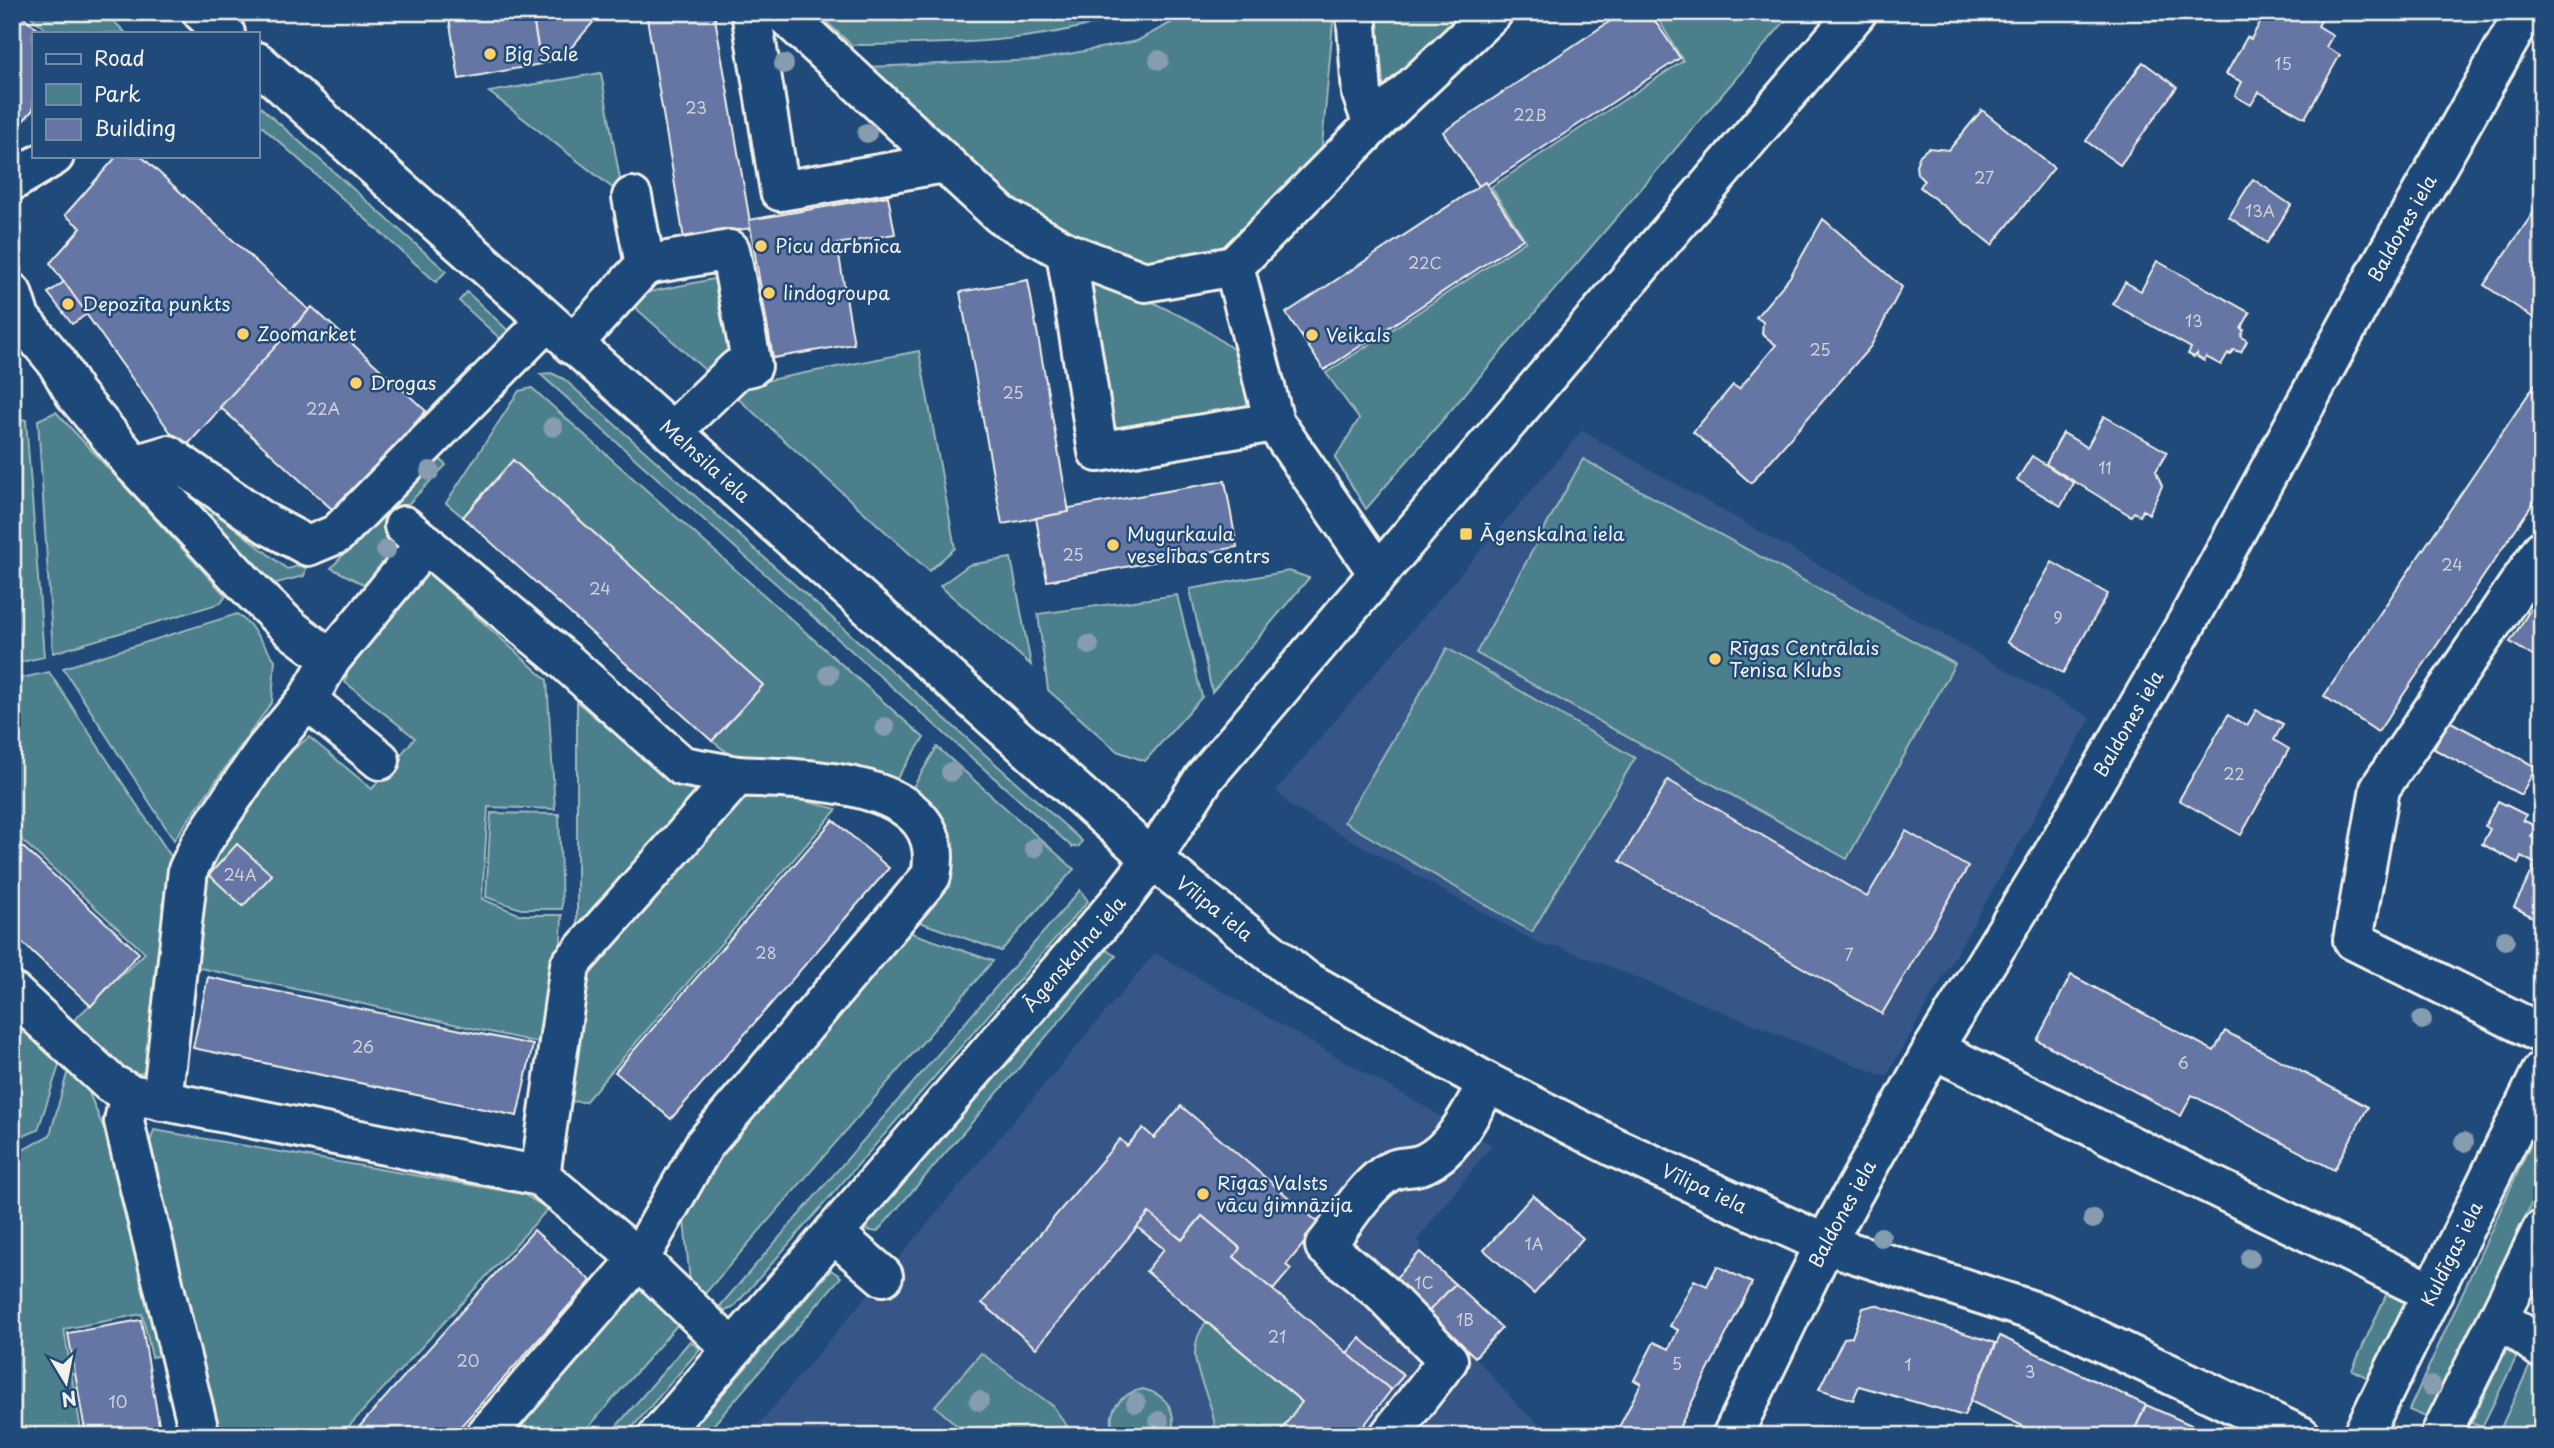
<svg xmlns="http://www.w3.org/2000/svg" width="2554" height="1448" font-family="'Playpen Sans',sans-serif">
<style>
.built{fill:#345787}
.green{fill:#4b7f8c;stroke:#a0b8ba;stroke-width:2}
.building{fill:#6575a4;stroke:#f4f1e8;stroke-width:2}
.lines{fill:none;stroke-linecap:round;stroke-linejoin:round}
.minor-casing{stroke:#f4f1e8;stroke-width:44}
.minor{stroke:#1f4a7a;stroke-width:38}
.tree{fill:#869caf}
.poi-dot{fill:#ffd166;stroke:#1f4a7a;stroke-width:2.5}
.labels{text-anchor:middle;stroke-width:5;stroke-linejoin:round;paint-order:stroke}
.number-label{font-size:16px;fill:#d0d2d7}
.poi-label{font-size:19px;fill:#f4f1e8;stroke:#1f4a7a;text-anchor:start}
.street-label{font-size:19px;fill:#f4f1e8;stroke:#1f4a7a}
</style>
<rect width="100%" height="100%" fill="#1f4a7a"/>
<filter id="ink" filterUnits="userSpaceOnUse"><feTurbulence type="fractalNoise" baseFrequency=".0143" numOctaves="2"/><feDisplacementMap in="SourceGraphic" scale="14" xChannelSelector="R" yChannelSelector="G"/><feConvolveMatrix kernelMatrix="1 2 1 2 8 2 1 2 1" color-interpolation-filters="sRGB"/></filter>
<g filter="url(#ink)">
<g class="built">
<polygon points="1582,431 2091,718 1886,1077 1557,946 1546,947 1290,806 1276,790"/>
<polygon points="1155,953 1492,1145 1417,1240 1421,1245 1420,1252 1393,1282 1428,1312 1475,1357 1521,1409 1553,1436 749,1436"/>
</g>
<g class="green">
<polygon points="26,12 104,12 126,33 50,33"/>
<path d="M815,12h319c-91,32 -187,32 -282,33z"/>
<polygon points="1191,12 1334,12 1321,157 1232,247 1151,263 1068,236 963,162 868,67 1037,60 1137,41"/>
<polygon points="1377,12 1470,12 1384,98"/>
<polygon points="1654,12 1793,12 1366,509 1335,458 1359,419 1326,373 1526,241 1491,187 1683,61"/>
<polygon points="601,73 623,196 489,92"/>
<polygon points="257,104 446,271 436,282 257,122"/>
<polygon points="1073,263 1197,324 1237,352 1261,415 1101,443"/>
<polygon points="719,278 737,363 716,380 629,302 639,294"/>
<polygon points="467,292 515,337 507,345 459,301"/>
<polygon points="919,351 955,548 929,571 733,394 744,385"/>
<polygon points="551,373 564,379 1082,841 1079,846 1072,847 540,374"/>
<polygon points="532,388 924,738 891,787 750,769 712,741 763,685 513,460 463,517 446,503 519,391"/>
<polygon points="56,412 226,596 221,603 53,653 38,420"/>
<polygon points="12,417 26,420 44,657 12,664"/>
<polygon points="436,455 446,465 384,529 406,548 373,589 331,568"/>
<polygon points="1583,459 1955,664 1847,859 1476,653"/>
<polygon points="174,480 287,569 307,564 304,576 269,585"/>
<polygon points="1011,558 1031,665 940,586 969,565"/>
<polygon points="425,570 547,680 555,809 488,807 482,899 521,915 562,915 560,964 549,1045 182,964 193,883 233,818 288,754 309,737 372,789 415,738 345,682 351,657"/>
<polygon points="1289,571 1309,578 1212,692 1190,589"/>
<polygon points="1177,595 1202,697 1145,761 1117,751 1048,690 1038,614"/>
<polygon points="237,614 249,624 275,660 272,702 174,840 63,668"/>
<polygon points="1447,648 1635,758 1532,932 1344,822"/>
<polygon points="49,672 180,870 153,1067 140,1074 115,1066 74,1020 145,953 12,831 12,680"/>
<polygon points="577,702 671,781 720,784 577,945"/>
<polygon points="937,747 1074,869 1001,951 911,919 940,886 907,797"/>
<polygon points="752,788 837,809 585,1102 562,1101 581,970"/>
<polygon points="491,813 559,814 562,909 521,909 486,897"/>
<polygon points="1080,890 1088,901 733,1308 725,1311 720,1306"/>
<polygon points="900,929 993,961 703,1296 690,1282 684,1220 701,1160"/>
<polygon points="1107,950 1116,956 877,1232 862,1229"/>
<polygon points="12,1010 62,1056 38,1130 12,1141"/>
<polygon points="70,1063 84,1081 112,1148 176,1352 152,1357 142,1314 64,1329 82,1436 12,1436 12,1156 50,1135"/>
<polygon points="2542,1119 2542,1182 2428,1418 2409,1410"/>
<polygon points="154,1130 523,1194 548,1209 340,1436 209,1436 146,1154"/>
<polygon points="831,1270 841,1277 704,1436 686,1436"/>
<polygon points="633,1282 678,1324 581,1436 497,1436"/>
<polygon points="2387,1293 2407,1304 2370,1379 2352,1370"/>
<path d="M1206,1322l96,80 -25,34h-62c2,-44 -39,-73 -9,-114z"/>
<polygon points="690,1341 700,1349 625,1436 608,1436"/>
<polygon points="2507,1348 2518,1354 2482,1427 2471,1423"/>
<polygon points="981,1353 1053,1406 1074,1436 957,1436 962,1430 935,1406"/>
<polygon points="2532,1361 2542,1369 2542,1436 2497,1436"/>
<path d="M1143,1389c24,6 35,22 28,46l-56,1c-10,-24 4,-42 28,-47z"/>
</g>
<g class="building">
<polygon points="12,12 18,12 42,33 33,33 33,110 21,123 12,114"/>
<polygon points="448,12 532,12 541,64 459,79"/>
<polygon points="532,12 602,12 564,56 541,64"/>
<polygon points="646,12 714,12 751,228 684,239"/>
<polygon points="1624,12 1649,12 1680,58 1486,185 1485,182 1479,186 1443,132"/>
<polygon points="2266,12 2326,12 2318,26 2333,35 2326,47 2340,55 2305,118 2259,92 2251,105 2235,96 2242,82 2226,74 2247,37 2251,39"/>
<polygon points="2143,62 2177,87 2120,165 2086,141"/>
<polygon points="1982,110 2054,168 1992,245 1920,187 1924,181 1917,174 1916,165 1920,155 1928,148 1949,150"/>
<polygon points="117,156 141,156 309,310 183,450 50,263 81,228 65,215"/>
<polygon points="2253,179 2291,205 2267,243 2229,217"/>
<polygon points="1485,182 1523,239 1324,370 1286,313"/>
<polygon points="888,196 895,234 837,244 854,344 773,358 749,220"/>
<polygon points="2542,200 2542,316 2538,321 2484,285"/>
<polygon points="1823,219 1902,287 1871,346 1751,483 1693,432 1733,385 1739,389 1776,345 1762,334 1763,322 1756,317 1790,277"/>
<polygon points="2157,261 2250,313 2241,329 2244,330 2241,336 2247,341 2241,352 2233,350 2230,355 2228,353 2221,365 2206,357 2204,361 2196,356 2198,353 2194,357 2188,354 2191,348 2113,304 2125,282 2141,291"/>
<polygon points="1028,280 1069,512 1002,524 960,292"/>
<polygon points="64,282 87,314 72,324 48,293"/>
<polygon points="312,307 426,411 335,512 220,407"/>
<polygon points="2542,374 2542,490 2378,732 2324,696"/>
<polygon points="2104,416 2167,452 2156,471 2162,486 2149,514 2143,510 2140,516 2134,512 2131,516 2046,464 2063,433 2087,447"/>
<polygon points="2032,456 2074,483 2061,506 2017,480"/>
<polygon points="513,460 763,685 712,741 463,517"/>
<polygon points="1225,481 1237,547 1047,581 1036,518 1069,512 1069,508"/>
<polygon points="2052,562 2108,594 2063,673 2007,642"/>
<polygon points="2542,591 2542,662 2510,642"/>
<polygon points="2256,710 2283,724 2274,740 2289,749 2241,835 2179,800 2228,715 2247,726"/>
<polygon points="2449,721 2536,767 2521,795 2434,749"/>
<polygon points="1668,780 1867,897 1906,831 1968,867 1882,1014 1620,861"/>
<polygon points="2498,801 2526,815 2523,820 2537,827 2531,836 2542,842 2542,922 2514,907 2536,864 2521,856 2518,863 2482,844 2490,829 2485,826"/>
<polygon points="833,820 889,868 671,1119 615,1072"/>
<polygon points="12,837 139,953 91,1006 12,933"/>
<polygon points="237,844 272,875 243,906 209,875"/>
<polygon points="2071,975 2214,1051 2225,1031 2368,1107 2334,1170 2192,1095 2181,1116 2037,1040"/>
<polygon points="208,977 533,1045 517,1116 193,1048"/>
<polygon points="1181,1106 1320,1224 1286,1265 1291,1269 1273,1290 1234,1257 1240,1248 1202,1216 1182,1240 1149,1213 1036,1348 982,1303 1120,1139 1127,1146 1143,1128 1154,1138"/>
<polygon points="1533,1195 1583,1238 1534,1294 1484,1250"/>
<polygon points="1149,1213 1182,1240 1202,1216 1240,1248 1234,1257 1391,1390 1356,1436 1277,1436 1302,1402 1146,1271 1164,1249 1137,1227"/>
<polygon points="534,1230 591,1281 452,1436 351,1436"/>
<polygon points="1420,1252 1455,1284 1427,1314 1392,1282"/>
<polygon points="1717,1266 1752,1283 1675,1436 1615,1435 1641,1384 1634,1380 1654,1342 1669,1349 1678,1330 1670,1326 1694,1280 1707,1286"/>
<polygon points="1455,1284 1502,1328 1475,1357 1428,1312"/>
<polygon points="1875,1305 1996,1343 1964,1416 1859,1386 1853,1400 1819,1389 1844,1338 1852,1337 1863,1308"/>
<polygon points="141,1320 161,1436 86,1436 68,1333"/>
<polygon points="2000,1336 2146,1405 2132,1436 2044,1436 1970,1401"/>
<polygon points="1360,1338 1404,1375 1391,1390 1347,1353"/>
<polygon points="2146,1405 2216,1436 2132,1436"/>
</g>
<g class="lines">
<g class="minor-casing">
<g id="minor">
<polyline points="202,12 225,33"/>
<polyline points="751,12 780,191 945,163"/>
<polyline points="782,12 1001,215 1066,252"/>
<polyline points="1356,12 1362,94 1373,125 1234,266 1274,422 1378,573"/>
<path id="s1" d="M257,62l895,797 153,121 183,103 126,64 211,97 218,70 258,122"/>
<polyline points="1373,125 1493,12"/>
<polyline points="12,181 54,156"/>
<polyline points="645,265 730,250 752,366 737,369 672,432"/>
<polyline points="1234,266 1145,282 1066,252 1098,452 1274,422"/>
<polyline points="12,293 20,318 56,361 75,394 134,465 253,592 291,629 331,659"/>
<polyline points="572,345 645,265 632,197"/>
<polyline points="134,465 168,455 267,524 308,546 337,534 546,322"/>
<polyline points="404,526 564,660 682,766 737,776"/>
<polyline points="2542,550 2380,788 2353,940 2542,1034"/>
<polyline points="307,700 380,760"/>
<polyline points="12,992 110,1083 130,1094 540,1176 639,1259 732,1349"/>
<polyline points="1933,1049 2433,1293"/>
<polyline points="130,1094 124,1121 129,1143 200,1436"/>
<polyline points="162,1101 188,870 200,845 265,750 307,700 331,659 426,543"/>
<polyline points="833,1233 883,1276"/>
<polyline points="2499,1317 2542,1349"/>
<path d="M485,1436l154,-177 65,-114 227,-269c21,-101 -132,-96 -194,-100l-167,189 -30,211"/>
<path id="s2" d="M658,1436l461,-534 33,-43 52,-81 653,-766"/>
<path d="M1389,1436l59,-76 -67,-68 -56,-46c18,-22 36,-54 59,-71 14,-11 26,-5 41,-12 30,-14 46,-52 63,-80"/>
<path id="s3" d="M1732,1436l93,-192 108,-195 113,-183 140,-242 200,-368 139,-244"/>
<path id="s4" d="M2362,1436l180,-365"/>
<polyline points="2440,1436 2542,1230"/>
</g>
</g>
<use href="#minor" class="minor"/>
</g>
<g class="tree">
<circle cx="1159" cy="60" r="10"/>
<circle cx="784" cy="64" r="10"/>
<circle cx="867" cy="133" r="10"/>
<circle cx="553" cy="427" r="10"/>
<circle cx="430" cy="471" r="10"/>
<circle cx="386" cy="550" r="10"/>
<circle cx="1089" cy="645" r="10"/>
<circle cx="829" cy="674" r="10"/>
<circle cx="885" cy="727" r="10"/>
<circle cx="951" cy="772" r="10"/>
<circle cx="1034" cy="848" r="10"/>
<circle cx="2505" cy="940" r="10"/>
<circle cx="2422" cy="1020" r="10"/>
<circle cx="2464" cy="1142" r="10"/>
<circle cx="2093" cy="1219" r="10"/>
<circle cx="1881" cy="1237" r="10"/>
<circle cx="2250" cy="1258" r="10"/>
<circle cx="2431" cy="1386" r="10"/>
<circle cx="979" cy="1401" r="10"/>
<circle cx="1136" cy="1403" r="10"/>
<circle cx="1159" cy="1421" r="10"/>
</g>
</g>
<g class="poi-dot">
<circle cx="490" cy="54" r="7"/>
<circle cx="761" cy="246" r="7"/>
<circle cx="769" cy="293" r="7"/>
<circle cx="68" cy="304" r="7"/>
<circle cx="243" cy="334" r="7"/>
<circle cx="1312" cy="335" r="7"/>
<circle cx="356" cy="383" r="7"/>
<rect x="1459" y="527" width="14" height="14" rx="3.5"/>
<circle cx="1113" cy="545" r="7"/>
<circle cx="1715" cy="659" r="7"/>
<circle cx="1203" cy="1194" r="7"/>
</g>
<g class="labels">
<g class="number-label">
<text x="2283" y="70">15</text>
<text x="696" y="114">23</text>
<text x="1530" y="121">22B</text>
<text x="1984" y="184">27</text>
<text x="2260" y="217">13A</text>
<text x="1425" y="269">22C</text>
<text x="2194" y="327">13</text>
<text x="1820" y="356">25</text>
<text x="1013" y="399">25</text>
<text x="323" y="415">22A</text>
<text x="2105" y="474">11</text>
<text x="1073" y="561">25</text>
<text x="2452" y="571">24</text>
<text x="600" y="595">24</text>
<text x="2058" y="624">9</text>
<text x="2234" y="780">22</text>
<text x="240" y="881">24A</text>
<text x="766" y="959">28</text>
<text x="1849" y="961">7</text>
<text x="363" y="1053">26</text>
<text x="2183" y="1069">6</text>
<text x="1534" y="1250">1A</text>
<text x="1424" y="1289">1C</text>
<text x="1465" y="1326">1B</text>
<text x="1277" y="1343">21</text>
<text x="468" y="1367">20</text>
<text x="1677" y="1370">5</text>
<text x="1908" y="1371">1</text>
<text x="2030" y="1378">3</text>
<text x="118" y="1408">10</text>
</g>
<g class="poi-label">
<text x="504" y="61">Big Sale</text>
<text x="775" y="253">Picu darbnīca</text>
<text x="783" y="300">lindogroupa</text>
<text x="82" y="311">Depozīta punkts</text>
<text x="257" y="341">Zoomarket</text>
<text x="1326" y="342">Veikals</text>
<text x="370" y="390">Drogas</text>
<text x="1127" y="541">Mugurkaula<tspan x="1127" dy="22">veselības centrs</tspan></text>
<text x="1480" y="541">Āgenskalna iela</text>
<text x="1729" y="655">Rīgas Centrālais<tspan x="1729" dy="22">Tenisa Klubs</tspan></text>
<text x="1217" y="1190">Rīgas Valsts<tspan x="1217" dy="22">vācu ģimnāzija</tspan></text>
</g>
<g class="street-label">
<text dy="7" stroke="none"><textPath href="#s3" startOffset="1382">Baldones iela</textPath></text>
<text dy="7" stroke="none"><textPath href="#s1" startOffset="600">Melnsila iela</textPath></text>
<text dy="7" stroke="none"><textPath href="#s3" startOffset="816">Baldones iela</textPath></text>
<text dy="7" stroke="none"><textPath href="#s1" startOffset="1278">Vīlipa iela</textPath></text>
<text dy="7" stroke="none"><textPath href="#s2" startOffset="637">Āgenskalna iela</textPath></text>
<text dy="7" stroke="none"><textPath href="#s1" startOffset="1844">Vīlipa iela</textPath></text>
<text dy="7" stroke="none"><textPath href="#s3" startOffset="248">Baldones iela</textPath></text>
<text dy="7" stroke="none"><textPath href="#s4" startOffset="203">Kuldīgas iela</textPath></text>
</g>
</g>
<rect width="2554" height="1448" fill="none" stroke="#1f4a7a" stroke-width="42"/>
<rect x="21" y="21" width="2512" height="1406" fill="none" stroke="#f4f1e8" stroke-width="2.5" filter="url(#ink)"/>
<rect x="32" y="32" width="228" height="126" fill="#1f4a7a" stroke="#748da6" stroke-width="2"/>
<rect x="46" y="54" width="35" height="10" fill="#1f4a7a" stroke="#748da6" stroke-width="2"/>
<text x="94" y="66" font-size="21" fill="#f4f1e8">Road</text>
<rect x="46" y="84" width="35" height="21" fill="#4b7f8c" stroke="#748da6" stroke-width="2"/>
<text x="94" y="102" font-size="21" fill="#f4f1e8">Park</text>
<rect x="46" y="119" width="35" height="21" fill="#6575a4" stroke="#748da6" stroke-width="2"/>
<text x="94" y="136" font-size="21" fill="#f4f1e8">Building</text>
<g transform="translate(66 1382) rotate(170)" stroke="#1f4a7a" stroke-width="5" paint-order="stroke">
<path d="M0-5L12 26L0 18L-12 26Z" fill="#f4f1e8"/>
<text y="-10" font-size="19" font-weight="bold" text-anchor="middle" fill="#f4f1e8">N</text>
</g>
</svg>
